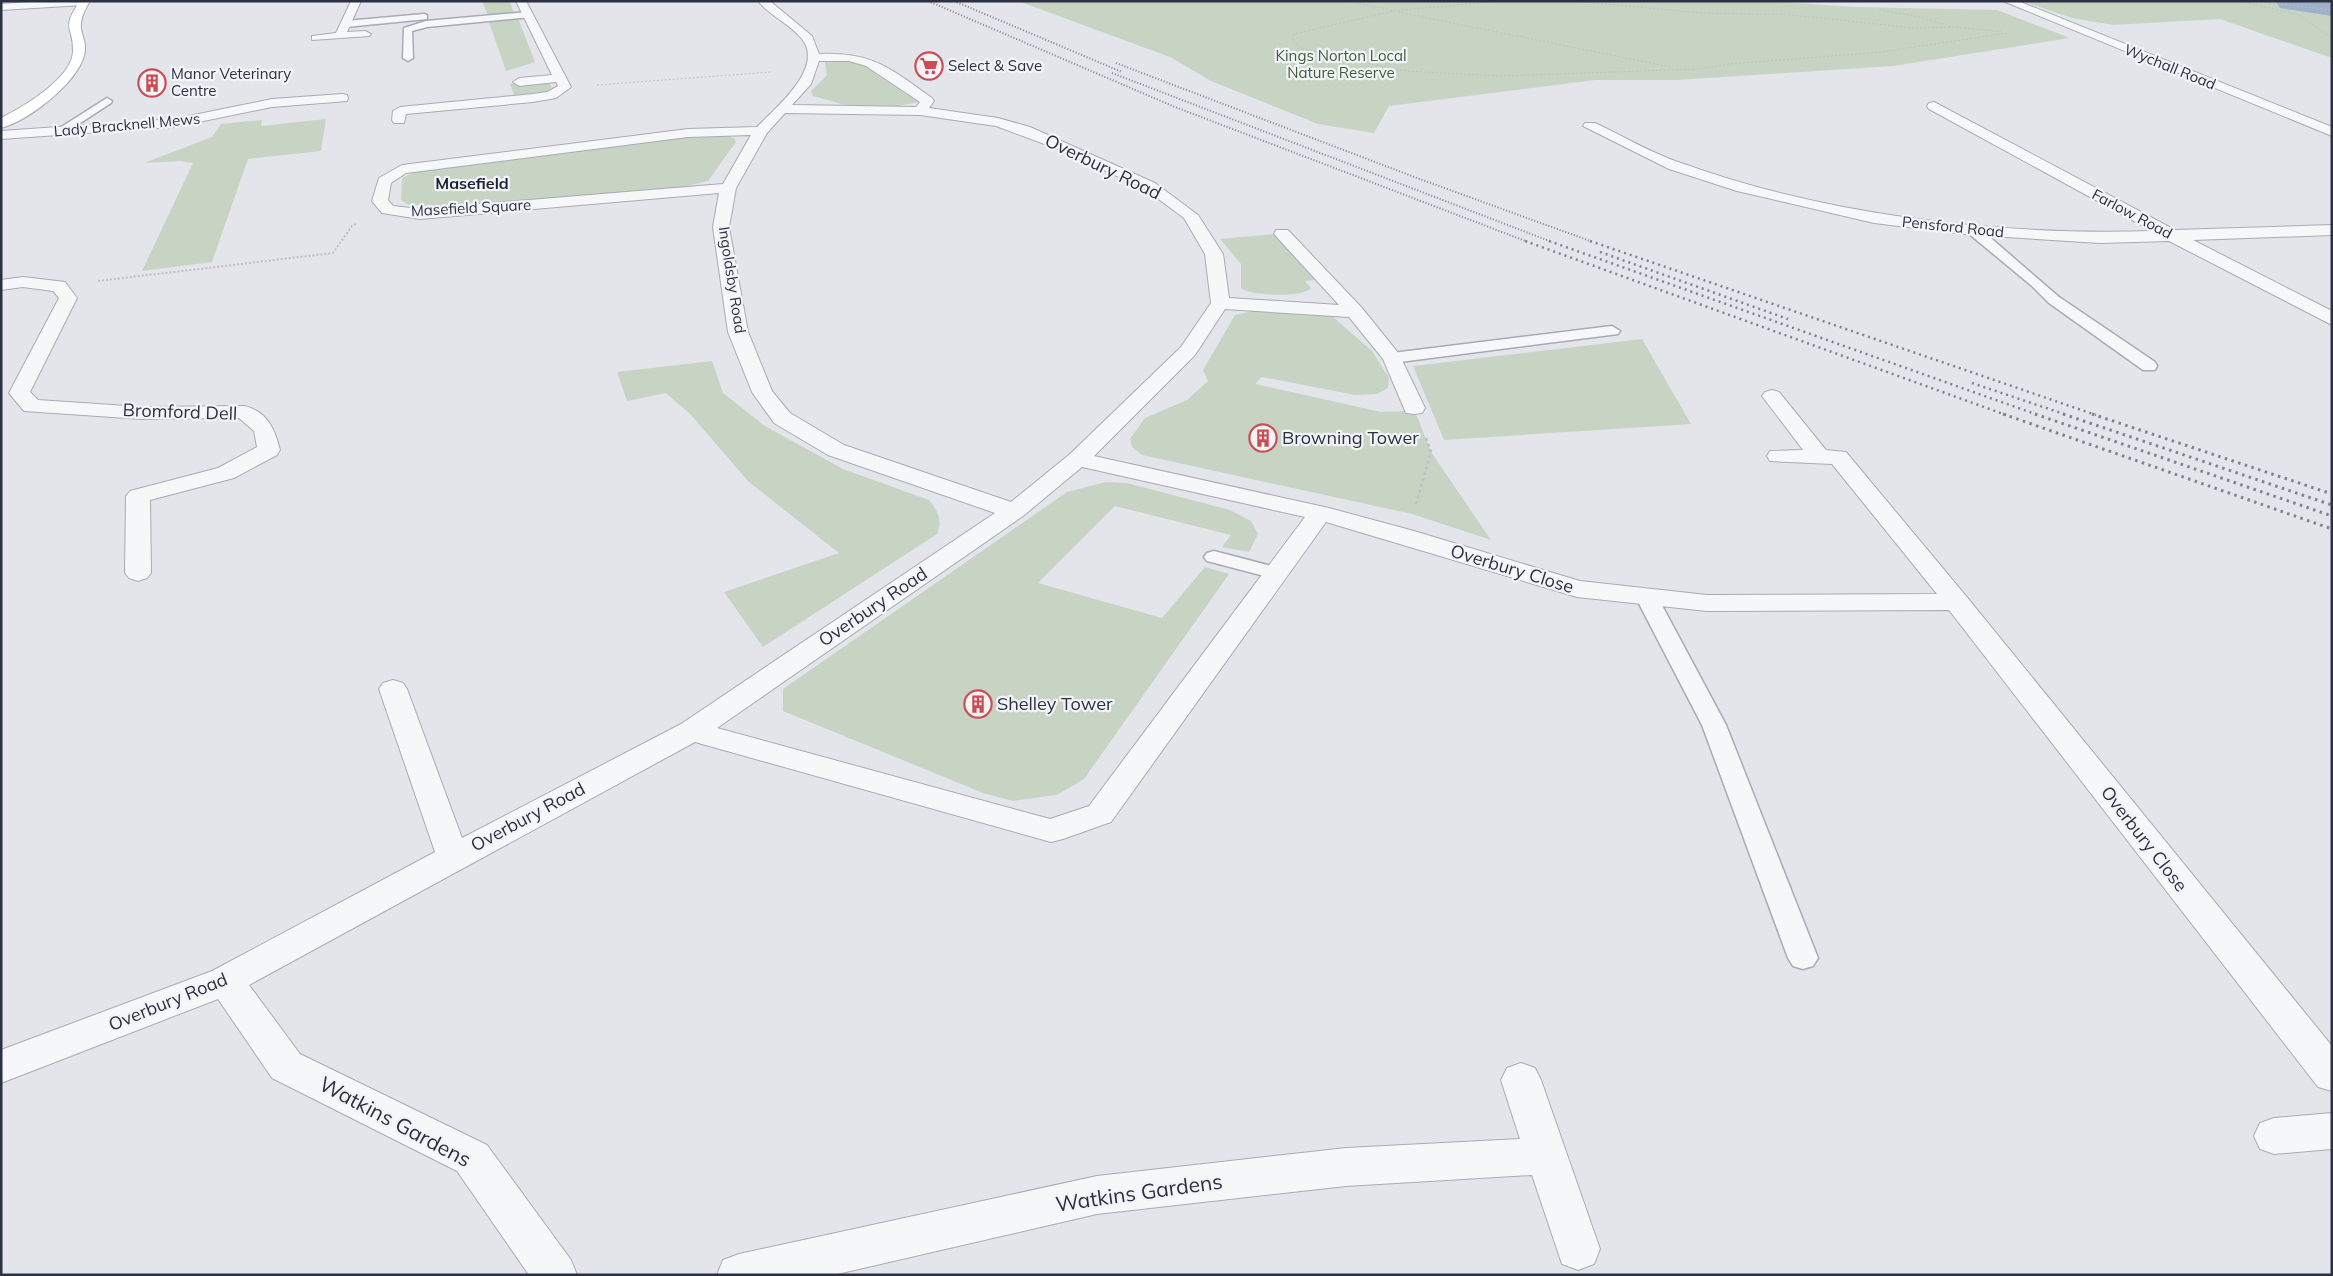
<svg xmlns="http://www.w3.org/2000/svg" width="2333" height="1276" font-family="Mulish,sans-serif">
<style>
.green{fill:#c7d4c4}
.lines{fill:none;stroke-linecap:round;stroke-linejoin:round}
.river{fill:#9fb0ca;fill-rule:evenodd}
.service-casing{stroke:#a8abb5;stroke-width:3}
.minor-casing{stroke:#a8abb5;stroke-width:2}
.tertiary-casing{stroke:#a8abb5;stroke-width:2}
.secondary-casing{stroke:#a8abb5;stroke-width:2}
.path-far2{stroke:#bdc0c6;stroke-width:1;stroke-dasharray:2 2;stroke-linecap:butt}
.path-far1{stroke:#bdc0c6;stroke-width:2;stroke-dasharray:2 2;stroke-linecap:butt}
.path{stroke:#bdc0c6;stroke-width:2.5;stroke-dasharray:3 3;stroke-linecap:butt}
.service{fill:#f6f7f9;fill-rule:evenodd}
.minor{fill:#f6f7f9;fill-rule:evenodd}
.tertiary{fill:#f6f7f9;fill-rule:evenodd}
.secondary{fill:#fff;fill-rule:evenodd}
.rail-far2{stroke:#7d8394;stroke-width:2;stroke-dasharray:1 2;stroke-linecap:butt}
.rail-far1{stroke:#7d8394;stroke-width:2.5;stroke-dasharray:2 4;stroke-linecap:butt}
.rail{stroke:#7d8394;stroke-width:3;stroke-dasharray:2.5 4.5;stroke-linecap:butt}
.labels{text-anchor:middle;stroke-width:4.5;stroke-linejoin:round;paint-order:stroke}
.far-park-label{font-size:15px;fill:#3c5e39;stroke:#f3f4f8}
.far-poi-label{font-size:15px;fill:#2b3143;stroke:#f3f4f8;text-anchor:start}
.far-street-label{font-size:15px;fill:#2b3143;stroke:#f3f4f8}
.far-neighbourhood-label{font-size:16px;font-weight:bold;fill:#1d2334;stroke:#f3f4f8}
.street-label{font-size:18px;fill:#2b3143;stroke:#f3f4f8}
.poi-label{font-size:18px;fill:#2b3143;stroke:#f3f4f8;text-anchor:start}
.near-street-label{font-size:21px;fill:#2b3143;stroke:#f3f4f8}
</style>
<rect width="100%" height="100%" fill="#e3e5eb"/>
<g class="green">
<polygon points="482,1 509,1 514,12 504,15 487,14"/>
<polygon points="1018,1 1766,1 1855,7 1997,10 2070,38 1893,66 1677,80 1595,80 1389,106 1374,133 1318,124 1211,81 1170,57"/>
<polygon points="2022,1 2332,1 2332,58 2220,19 2113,25 2072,18"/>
<polygon points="516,17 518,18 535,62 506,71 489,22"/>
<polygon points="837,59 858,62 919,102 894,107 849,106 813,96 811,91 827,75 825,62"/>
<polygon points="542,82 549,83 552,88 540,94 501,99 501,96 514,95 510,84"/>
<polygon points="326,119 321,151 248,159 212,262 142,271 193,163 180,161 144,163 212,137 221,124 262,120 261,126"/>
<polygon points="685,135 721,135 734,138 736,142 708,181 678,188 437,207 407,204 401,200 402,178 417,171"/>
<path d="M1275,234l40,46 -10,1 6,7c-8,10 -61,8 -70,0v-24l-21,-25z"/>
<polygon points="1253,311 1331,315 1372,351 1389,378 1388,388 1377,394 1355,395 1262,377 1255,384 1381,412 1409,411 1417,416 1431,452 1491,540 1412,514 1142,455 1132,447 1130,439 1145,418 1187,400 1208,381 1203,370 1235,315"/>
<polygon points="1642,339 1691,424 1444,440 1413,366"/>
<path d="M712,361l11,32 42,33 78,43 86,31c9,12 14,19 8,34l-174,113 -39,-55 115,-39 -90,-71 -58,-67 -25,-22 -39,8 -10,-29z"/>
<polygon points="1106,482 1127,483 1230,510 1251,521 1258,534 1249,552 1222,547 1231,535 1115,506 1038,583 1162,618 1205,567 1229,574 1084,779 1057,795 1013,801 983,793 783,711 783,689 1067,492"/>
</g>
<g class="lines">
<polygon class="river" points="2275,1 2332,1 2332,16 2280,8"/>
<g class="service-casing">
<g id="service">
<polygon points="528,12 531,13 531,17 427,27 412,31 413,58 408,61 403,58 404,28 426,21"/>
<polygon points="424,14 427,15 427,19 346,27 342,24 346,21"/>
<polygon points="107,98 112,101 111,103 65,133 57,133 55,131"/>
<polygon points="1973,226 1978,227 2059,297 2155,362 2157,366 2155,370 2143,370 2049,303 2032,286 1968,233 1966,230 1968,227"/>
<polygon points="1612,326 1620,331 1618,334 1392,363 1384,358 1392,353"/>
<polygon points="1214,551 1283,569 1287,573 1283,577 1276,579 1207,561 1204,557 1207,553"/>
<polygon points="1646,590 1654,591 1657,596 1726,725 1818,958 1813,966 1803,969 1793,966 1788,958 1702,725 1635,596 1638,591"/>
</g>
</g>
<g class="minor-casing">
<g id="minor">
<polygon points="351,1 361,1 347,32 365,31 371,34 369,36 312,40 312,36 336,33"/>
<polygon points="516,1 526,1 571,87 556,98 533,102 406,114 404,123 394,123 392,120 393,111 400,107 533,94 547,92 558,86 556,82 519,86 513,82 519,78 552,75"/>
<path d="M758,1h12l42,35 7,18c55,-2 70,14 113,44l2,3 -5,7 69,10 32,9 125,56 43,32 25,39 6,44 110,7 -65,-71 2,-4h12l74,78 37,46 26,54 -3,5 -8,1 -8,-1 -23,-54 -34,-42 -124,-8 -30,46 -101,101 235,52 85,23 166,50 127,14 230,-1 -105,-130 -62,-3 -3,-5 3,-5 33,-1 -41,-54 3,-4 7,-2 7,2 47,58 20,2 120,144 366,450v45l-14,-4 -369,-477 -242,1 -130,-14 -251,-75 -215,300 -48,17 -12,3 -356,-100 -446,243 51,69 187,91 84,115 6,15h-48l-72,-104 -185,-93 -54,-79 -217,84v-33l211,-79 223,-119 -56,-163 4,-6 10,-3 10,3 4,6 55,149 219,-114 314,-211 -167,-58 -54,-32 -22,-31 -24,-60 -15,-105 6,-34 -299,26 -38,-6 -10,-12 7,-23 23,-13 286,-36 69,-2c18,-19 68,-59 45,-88 -12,-15 -32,-23 -44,-38zM819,61h30l17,5 54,36 -4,5 -124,-2 19,-21zM785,113l135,2 76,11 62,23 87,40 39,29 21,36 6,49 -30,44 -111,107 -59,48 -167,-57 -54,-32 -18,-22 -24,-59 -19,-105 7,-39 31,-55zM751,135l-28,49 -303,25 -27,-3 -5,-6 3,-17 15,-10 282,-36zM1082,467l223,50 -216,289 -39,13 -333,-91 306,-212z"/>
<polygon points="2003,1 2018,1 2332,127 2332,136"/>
<polygon points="342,94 347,95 348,98 347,101 272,107 174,127 1,139 1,131 174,119 272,99"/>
<path d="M1934,102l241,128 157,-5v10l-139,5 139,71v14l-163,-84 -69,2 -127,-8 -99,-12 -137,-32 -68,-22 -86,-43 2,-3h10c28,13 56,30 86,40 143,52 319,73 471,68l-223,-122 -2,-3 2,-3z"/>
<path d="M23,277l42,5 12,16 -47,94 8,8 104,7 102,-1c23,5 31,23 36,44l-3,5 -43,23 -84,22 1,73 -4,5 -9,3 -9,-3 -4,-5 1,-77 4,-5 88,-23 39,-21 -3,-16 -15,-13 -97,1 -118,-8 -15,-18 50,-95 -6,-7 -30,-4 -22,3v-10z"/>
<polygon points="1521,1063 1535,1068 1541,1080 1600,1249 1594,1264 1578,1270 1562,1264 1532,1175 1346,1186 1097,1214 833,1275 717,1275 723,1260 739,1254 1097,1176 1346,1148 1520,1139 1501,1080 1507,1068"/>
<polygon points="2332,1113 2332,1149 2274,1154 2260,1149 2254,1136 2260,1123 2274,1118"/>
</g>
</g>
<g class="tertiary-casing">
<polygon id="tertiary" points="44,1 89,1 89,2 84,5 1,10 1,4"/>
</g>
<g class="secondary-casing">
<path id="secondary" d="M80,1h10c-20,32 0,33 -6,55 -8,28 -56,65 -83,72v-10c22,-11 70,-39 72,-66 1,-26 -13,-22 7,-51z"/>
</g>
<g class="path-far2">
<polyline points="1347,1 1392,10"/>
<polyline points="1499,1 1393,11 1294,34 1292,41 1304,49 1406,71 1498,76 1699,69 1730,64 1882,52 2007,33"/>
<polyline points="1573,1 1702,13 1791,15 1914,28 1956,27 2002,32"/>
<polyline points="2241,1 2299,15 2332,38"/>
<polyline points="2253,1 2332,10"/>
<polyline points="1879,10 1915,16 1951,26"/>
<polyline points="1398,12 1671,67"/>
<polyline points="597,85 771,72"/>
</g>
<polyline class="path-far1" points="98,281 333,253 352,226 356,224"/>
<polyline class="path" points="1416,504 1431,452 1426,438"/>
<use href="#service" class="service"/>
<use href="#minor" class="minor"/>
<use href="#tertiary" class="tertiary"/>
<use href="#secondary" class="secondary"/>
<g class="rail-far2">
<polyline points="928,1 1175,107 1528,242"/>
<polyline points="954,1 1122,72"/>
<polyline points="1116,63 1417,178 1593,242"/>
<polyline points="1112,73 1552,242"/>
</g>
<g class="rail-far1">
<polyline points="1525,241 2006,415"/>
<polyline points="1549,241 2038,415"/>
<polyline points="1590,241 2096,415"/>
<polyline points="1600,252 1788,319"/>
<polyline points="1972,383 2067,415"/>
</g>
<g class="rail">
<polyline points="2003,414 2332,529"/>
<polyline points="2035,414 2332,516"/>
<polyline points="2063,414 2332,505"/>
<polyline points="2092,414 2332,494"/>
</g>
</g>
<defs>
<g id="supermarket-ring" transform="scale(1.4375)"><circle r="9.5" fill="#f3f4f8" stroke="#cc4c53" stroke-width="1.5"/><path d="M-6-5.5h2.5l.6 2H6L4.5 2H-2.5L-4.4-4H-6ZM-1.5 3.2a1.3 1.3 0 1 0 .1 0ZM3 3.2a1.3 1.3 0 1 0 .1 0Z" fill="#cc4c53"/></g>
<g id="building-ring" transform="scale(1.4375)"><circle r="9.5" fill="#f3f4f8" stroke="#cc4c53" stroke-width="1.5"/><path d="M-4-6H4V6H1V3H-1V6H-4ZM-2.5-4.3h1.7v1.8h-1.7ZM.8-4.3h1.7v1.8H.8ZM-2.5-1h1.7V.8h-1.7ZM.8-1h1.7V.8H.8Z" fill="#cc4c53"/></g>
</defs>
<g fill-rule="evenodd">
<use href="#supermarket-ring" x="929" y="66"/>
<use href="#building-ring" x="152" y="83"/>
<use href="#building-ring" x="1263" y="438"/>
<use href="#building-ring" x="978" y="704"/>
</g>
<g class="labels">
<g class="far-park-label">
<text x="1341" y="61">Kings Norton Local<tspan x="1341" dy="17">Nature Reserve</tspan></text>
</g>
<g class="far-poi-label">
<text x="948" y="71">Select &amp; Save</text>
<text x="171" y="79">Manor Veterinary<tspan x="171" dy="17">Centre</tspan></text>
</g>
<g class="far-street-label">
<text transform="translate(2170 67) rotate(22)" y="5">Wychall Road</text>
<text transform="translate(127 125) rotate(-5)" y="5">Lady Bracknell Mews</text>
<text transform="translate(471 208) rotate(-3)" y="5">Masefield Square</text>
<text transform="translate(2132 214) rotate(28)" y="5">Farlow Road</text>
<text transform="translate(1953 227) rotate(6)" y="5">Pensford Road</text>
<text transform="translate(732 280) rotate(81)" y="5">Ingoldsby Road</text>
</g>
<g class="far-neighbourhood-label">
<text x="472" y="189">Masefield</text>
</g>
<g class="street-label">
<text transform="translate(1103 167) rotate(26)" y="6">Overbury Road</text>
<text transform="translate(180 412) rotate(2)" y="6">Bromford Dell</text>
<text transform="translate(1512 569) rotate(17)" y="6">Overbury Close</text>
<text transform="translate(873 607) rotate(-34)" y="6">Overbury Road</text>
<text transform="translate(528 817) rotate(-28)" y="6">Overbury Road</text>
<text transform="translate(2144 839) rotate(52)" y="6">Overbury Close</text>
<text transform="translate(168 1002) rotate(-22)" y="6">Overbury Road</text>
</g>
<g class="poi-label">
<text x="1282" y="444">Browning Tower</text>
<text x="997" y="710">Shelley Tower</text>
</g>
<g class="near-street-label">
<text transform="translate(395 1122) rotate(28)" y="7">Watkins Gardens</text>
<text transform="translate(1139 1193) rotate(-8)" y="7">Watkins Gardens</text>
</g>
</g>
<rect width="2333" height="1276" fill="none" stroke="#2b3143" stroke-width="5"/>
</svg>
